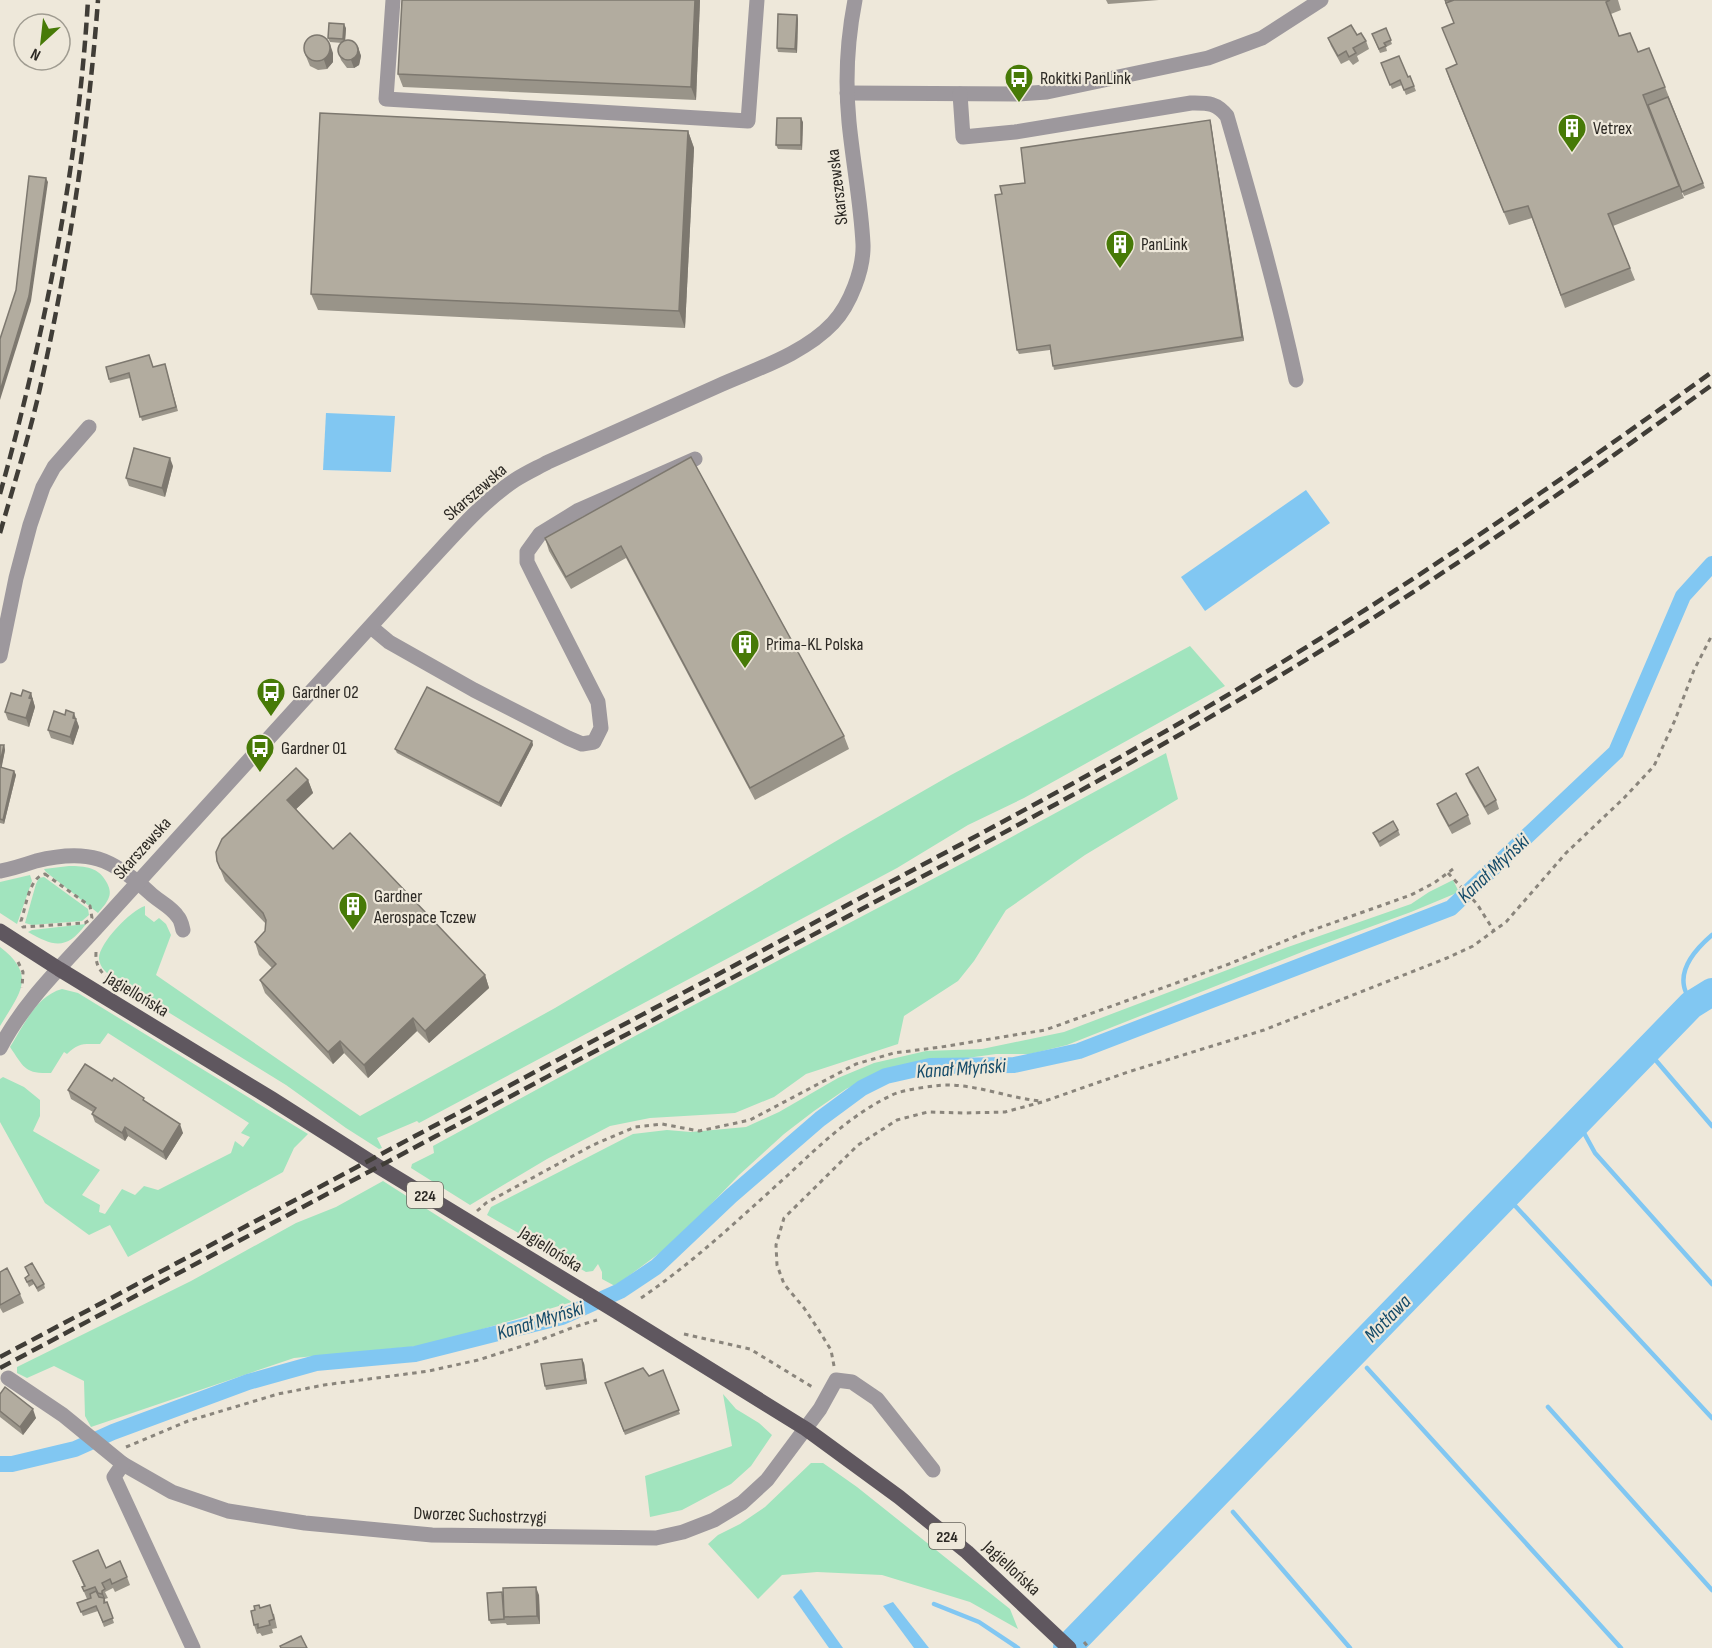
<svg xmlns="http://www.w3.org/2000/svg" width="1712" height="1648" font-family="'Sofia Sans Condensed',sans-serif">
<style>
.green{fill:#a1e4be}
.water{fill:#81c7f2}
.lines{fill:none;stroke-linecap:round;stroke-linejoin:round}
.stream{stroke:#81c7f2;stroke-width:4.5}
.canal{stroke:#81c7f2;stroke-width:16}
.river{stroke:#81c7f2;stroke-width:28}
.path{stroke:#8a857c;stroke-width:3;stroke-dasharray:4.5 4.5;stroke-linecap:butt}
.minor{stroke:#9d989d;stroke-width:15}
.major{stroke:#5f575f;stroke-width:15}
.rail{stroke:#403d37;stroke-width:4.5;stroke-dasharray:12 6;stroke-linecap:butt}
.wall{fill:#999489}
.shaded-wall{fill:#7d786f}
.building{fill:#b2ac9f;stroke:#7d786f;stroke-width:1.5}
.labels{text-anchor:middle;stroke-width:4.5;stroke-linejoin:round;paint-order:stroke}
.shield{fill:#eee8da;stroke:#66625b;stroke-width:1.5}
.shield-label{font-size:16px;font-weight:bold;fill:#2c2924}
.poi-label{font-size:18px;fill:#2c2924;stroke:#eee8da;text-anchor:start}
.street-label{font-size:18px;fill:#2c2924;stroke:#eee8da}
.water-label{font-size:20px;font-style:italic;fill:#154b69;stroke:#eee8da}
</style>
<rect width="100%" height="100%" fill="#eee8da"/>
<g class="green">
<path d="M1190,646l35,40 -201,112 -56,27 -71,43 -478,255 -2,-2 -40,17 5,10 -3,1 -33,-21 -60,-43 -173,-107c-6,-5 -13,-10 -14,-19 -1,-15 32,-49 46,-53v9l9,7 5,-4 7,6 5,11 -15,40 204,141 195,-108 288,-171 108,-62z"/>
<polygon points="1166,753 1178,799 1085,855 1006,910 974,961 958,981 904,1016 898,1044 806,1074 774,1097 735,1113 650,1118 610,1126 547,1159 470,1205 411,1168 412,1164 434,1153 433,1146 635,1036 984,852"/>
<path d="M69,866c16,0 30,1 38,17 2,4 4,9 2,14 -2,6 -7,11 -11,16l-52,-41 -2,-3z"/>
<polygon points="30,875 32,881 17,924 0,913 0,882"/>
<polygon points="44,877 88,909 89,915 82,921 32,925 25,923 36,884 39,878"/>
<polygon points="1453,880 1459,892 1411,912 1307,950 1067,1045 1030,1054 996,1054 895,1068 873,1076 846,1089 814,1111 784,1134 739,1175 676,1241 615,1286 602,1279 602,1272 598,1264 593,1271 586,1272 487,1215 491,1207 633,1134 667,1130 691,1132 746,1127 779,1112 838,1078 874,1063 926,1051 982,1049 1064,1032 1288,947 1411,904 1429,892"/>
<path d="M86,924c-19,26 -32,23 -58,8l4,-2z"/>
<path d="M0,947c38,29 19,47 0,79z"/>
<path d="M62,989l16,4 230,141 -14,14 -11,24 -155,85 -18,-32 -21,10 -44,-32 -45,-81v-43l3,-2 21,10 16,13v16l-7,15 67,39 -18,25 18,10 -1,7 6,2 17,-25 13,6 9,-9 14,4 73,-37 4,-12 8,6 7,-10 -9,-4 8,-10 -141,-90 -8,11c-16,0 -21,-2 -33,10l-3,-2 -13,21c-27,1 -27,-6 -41,-26 14,-22 26,-51 52,-58z"/>
<polygon points="383,1181 572,1302 430,1345 294,1358 91,1427 85,1416 84,1381 54,1366 27,1378 17,1373 17,1367 191,1281 296,1223 336,1207"/>
<polygon points="723,1394 736,1409 759,1423 772,1435 751,1466 731,1484 682,1510 650,1517 645,1476 732,1446"/>
<polygon points="811,1463 823,1463 857,1487 1010,1609 1018,1629 970,1602 882,1575 817,1572 782,1575 758,1599 708,1544 718,1535 740,1524 765,1507"/>
</g>
<g class="water">
<polygon points="326,413 395,416 391,472 323,470"/>
<polygon points="1306,490 1330,523 1205,611 1181,577"/>
<polygon points="801,1589 843,1648 829,1648 793,1597"/>
<polygon points="893,1602 929,1648 914,1648 883,1606"/>
</g>
<g class="lines">
<g class="stream">
<path d="M1691,1005c-2,-6 -6,-13 -7,-19 -4,-20 14,-39 28,-51"/>
<polyline points="1647,1050 1712,1126"/>
<polyline points="1578,1122 1595,1153 1712,1284"/>
<polyline points="1506,1196 1712,1418"/>
<polyline points="1367,1368 1621,1648"/>
<polyline points="1548,1407 1712,1590"/>
<polyline points="1233,1512 1350,1648"/>
<polyline points="934,1604 979,1622 1018,1648"/>
</g>
<polyline class="canal" points="0,1464 12,1464 75,1449 113,1432 248,1382 316,1363 415,1354 562,1317 620,1291 656,1267 731,1196 820,1119 862,1088 886,1076 930,1066 1014,1065 1079,1051 1451,908 1616,752 1683,596 1712,564"/>
<polyline class="river" points="1067,1648 1691,1005 1712,992"/>
<g class="path">
<polyline points="1448,873 1477,904 1494,931"/>
<path d="M45,874l45,32 2,12 -7,5 -62,4 -2,-6c5,-14 8,-44 24,-47z"/>
<path d="M96,952c-1,15 6,22 18,31"/>
<polyline points="18,962 23,972 22,988"/>
<polyline points="477,1211 486,1203 593,1145 635,1127 662,1124 699,1131 750,1120 856,1064 894,1053 941,1047 1045,1030 1229,964 1304,933 1411,895 1434,883 1453,869"/>
<path d="M641,1298c53,-36 99,-80 147,-123 32,-30 64,-61 104,-80 9,-5 44,-10 54,-10 33,0 63,13 94,16"/>
<polyline points="684,1334 750,1349 814,1388"/>
<polyline points="834,1366 831,1350 818,1329 804,1308 784,1284 777,1265 776,1245 784,1218 858,1145 897,1120 928,1112 965,1113 1005,1112 1042,1102 1128,1072 1264,1030 1447,958 1473,946 1506,922 1566,853 1624,798 1654,766 1675,720 1694,670 1712,635"/>
<polyline points="126,1447 188,1421 278,1394 324,1385 429,1371 478,1360 535,1342 574,1327 597,1320"/>
<polyline points="1084,1642 1089,1648"/>
</g>
<g class="minor">
<polyline points="393,0 386,99 748,121 757,0"/>
<polyline points="847,93 1018,94 1047,92 1208,58 1262,38 1321,0"/>
<path d="M960,94l3,43 52,-5 176,-29c16,0 25,-1 36,13 25,87 50,175 69,264"/>
<polyline points="371,627 389,642 474,690 568,738 582,744 594,742 601,728 598,702 536,580 527,562 527,552 540,534 579,510 695,459"/>
<polyline points="0,656 16,578 30,525 43,487 54,467 89,427"/>
<path d="M0,871c12,-2 24,-6 36,-10 52,-13 76,-3 114,32 8,8 22,14 28,24 3,3 4,9 5,13"/>
<path d="M0,1048c25,-48 64,-84 100,-124l328,-361c27,-29 54,-61 87,-83 11,-7 22,-12 33,-18 57,-25 113,-51 170,-76 38,-17 86,-32 115,-63 17,-18 31,-54 30,-79 -2,-41 -10,-81 -14,-122 -4,-41 -2,-81 6,-122"/>
<polyline points="8,1378 63,1415 123,1464 172,1492 228,1511 305,1523 432,1535 656,1538 683,1532 714,1520 742,1503 767,1480 820,1409 836,1380 852,1382 877,1399 933,1470"/>
<polyline points="123,1464 114,1477 193,1648"/>
</g>
<polyline class="major" points="0,931 59,969 272,1099 379,1167 619,1313 806,1429 899,1497 967,1552 1069,1648"/>
<g class="rail">
<path d="M0,494c45,-161 78,-327 88,-494"/>
<path d="M0,533c13,-45 27,-90 38,-136 30,-131 50,-264 60,-397"/>
<path d="M0,1357c260,-138 520,-277 780,-416 190,-102 382,-201 563,-317 126,-80 248,-165 369,-252"/>
<path d="M0,1368c248,-132 497,-264 745,-397 201,-107 404,-213 598,-334 126,-79 248,-165 369,-252"/>
</g>
</g>
<g class="wall">
<polygon points="402,0 700,0 696,100 403,87 398,74"/>
<polygon points="1106,0 1159,0 1108,4"/>
<polygon points="1445,0 1618,0 1621,10 1611,14 1619,36 1638,52 1665,87 1705,188 1684,196 1648,108 1684,198 1613,226 1635,280 1565,308 1532,218 1509,225 1450,81 1446,69 1457,65 1454,23"/>
<polygon points="797,15 798,19 797,53 778,52 777,48"/>
<polygon points="346,28 345,40 358,47 361,56 359,65 354,68 347,68 341,60 338,51 342,43 330,42 328,38"/>
<polygon points="1386,28 1392,44 1386,47 1387,51 1380,53 1372,34"/>
<polygon points="1357,35 1366,41 1369,49 1357,56 1359,61 1353,65 1349,60 1341,64 1331,46 1328,38"/>
<polygon points="333,53 333,62 327,69 318,70 310,66 305,54"/>
<polygon points="1381,63 1408,77 1410,76 1416,91 1406,95 1402,85 1392,89"/>
<polygon points="1210,120 1211,124 1244,341 1054,370 1050,350 1019,354 1017,350 1002,194 1025,183"/>
<polygon points="803,122 802,150 778,149 776,145"/>
<polygon points="688,131 694,148 685,328 318,310 311,294"/>
<polygon points="153,367 166,368 178,411 142,421 130,378 110,383 109,379"/>
<polygon points="691,457 844,736 849,749 755,800 626,558 571,589 549,551 545,538"/>
<polygon points="173,466 165,497 129,486 126,478"/>
<polygon points="31,693 35,707 29,727 8,720 5,712 21,696"/>
<polygon points="77,721 79,727 73,745 51,738 48,730"/>
<polygon points="532,741 533,745 501,807 397,753 395,749"/>
<polygon points="0,745 4,745 5,750 1,768 14,771 16,775 4,824 0,823"/>
<polygon points="1466,774 1496,800 1499,809 1488,815 1469,782"/>
<polygon points="308,780 313,793 296,809 333,849 485,975 489,988 429,1043 417,1031 368,1078 344,1053 333,1064 265,993 260,980 272,968 259,955 255,942 265,931 266,924 225,881 217,861"/>
<polygon points="1437,804 1468,815 1471,824 1452,834 1440,812"/>
<polygon points="1398,830 1400,835 1380,847 1373,833"/>
<polygon points="68,1090 146,1102 183,1133 166,1160 128,1136 125,1141 95,1122 92,1114 93,1112 71,1099"/>
<polygon points="25,1267 44,1284 45,1288 38,1292 34,1284 29,1287 25,1278 29,1275"/>
<polygon points="0,1272 20,1294 24,1303 3,1313 0,1308"/>
<polygon points="584,1363 587,1384 546,1390 545,1386"/>
<polygon points="663,1370 680,1414 625,1435 605,1383 649,1376"/>
<polygon points="0,1394 36,1418 23,1435 0,1417"/>
<polygon points="73,1561 106,1568 127,1577 130,1585 115,1592 113,1588 105,1592 108,1598 105,1599 105,1603 107,1602 114,1623 104,1627 98,1611 83,1616 77,1603 87,1599 82,1587 84,1587"/>
<polygon points="539,1595 540,1624 507,1625 505,1622 506,1623 491,1624 489,1620"/>
<polygon points="260,1608 274,1614 277,1628 272,1629 273,1633 262,1636 260,1633 257,1634 254,1625"/>
</g>
<g class="shaded-wall">
<polygon points="695,0 700,0 696,100 691,87"/>
<polygon points="797,15 798,19 797,53 795,49"/>
<polygon points="344,24 346,28 345,43 343,39"/>
<polygon points="330,44 333,53 333,62 327,69 324,60"/>
<polygon points="358,47 361,56 359,65 354,68 351,60"/>
<polygon points="801,118 803,122 802,150 801,145"/>
<polygon points="1210,120 1211,124 1244,341 1242,337"/>
<polygon points="688,131 694,148 685,328 679,311"/>
<polygon points="46,178 48,182 31,301 0,400 0,391"/>
<polygon points="170,458 173,466 165,497 162,488"/>
<polygon points="31,693 35,707 29,727 26,718"/>
<polygon points="74,713 79,727 73,745 70,737"/>
<polygon points="532,741 533,745 501,807 499,803"/>
<polygon points="4,745 5,750 1,771 0,763"/>
<polygon points="14,771 16,775 4,824 3,820"/>
<polygon points="308,780 313,793 292,813 287,800"/>
<polygon points="485,975 489,988 429,1043 425,1031"/>
<polygon points="413,1018 417,1031 368,1078 364,1065"/>
<polygon points="340,1041 344,1053 333,1064 328,1052"/>
<polygon points="180,1124 183,1133 166,1160 163,1152"/>
<polygon points="125,1127 128,1136 125,1141 122,1133"/>
<polygon points="582,1359 584,1363 587,1384 585,1380"/>
<polygon points="33,1409 36,1418 23,1435 20,1427"/>
<polygon points="536,1587 539,1595 540,1624 537,1616"/>
<polygon points="102,1591 105,1599 106,1607 102,1594"/>
</g>
<g class="building">
<polygon points="402,0 695,0 691,87 398,74"/>
<polygon points="1445,0 1454,0 1446,3 1448,7"/>
<polygon points="1454,0 1610,0 1606,2 1619,36 1630,33 1638,52 1649,48 1665,87 1643,95 1679,186 1608,214 1630,268 1561,295 1528,206 1504,212 1446,69 1457,64 1442,28 1454,23 1446,3"/>
<polygon points="778,14 797,15 795,49 777,48"/>
<polygon points="329,23 344,24 343,39 328,38"/>
<polygon points="1351,25 1357,35 1361,33 1366,41 1353,48 1356,53 1349,57 1346,51 1338,56 1328,38"/>
<polygon points="1386,28 1391,40 1384,43 1386,46 1379,49 1372,34"/>
<circle cx="317" cy="48" r="13"/>
<circle cx="348" cy="50" r="10"/>
<polygon points="1399,56 1408,77 1410,76 1414,86 1404,90 1400,80 1390,85 1381,63"/>
<polygon points="1668,97 1703,183 1682,192 1648,105"/>
<polygon points="320,113 688,131 679,311 311,294"/>
<polygon points="777,118 801,118 801,145 776,145"/>
<polygon points="1210,120 1242,337 1053,366 1050,345 1017,350 995,195 1002,194 1000,186 1025,183 1021,148"/>
<polygon points="29,176 46,178 29,296 0,391 0,339 16,290"/>
<polygon points="149,355 153,367 165,364 176,407 140,417 129,373 109,379 106,367"/>
<polygon points="134,448 170,458 162,488 126,478"/>
<polygon points="691,457 844,736 750,788 621,546 566,577 545,538"/>
<polygon points="427,687 532,741 499,803 395,749"/>
<polygon points="23,690 31,693 29,698 32,699 26,718 5,712 11,693 21,696"/>
<polygon points="66,710 74,713 73,718 76,719 70,737 48,730 54,711 65,715"/>
<polygon points="0,745 4,745 0,763"/>
<polygon points="0,767 14,771 3,820 0,819"/>
<polygon points="1478,767 1496,800 1485,807 1466,774"/>
<polygon points="296,768 308,780 287,800 333,849 350,833 485,975 425,1031 413,1018 364,1065 340,1041 328,1052 260,980 276,964 255,942 265,931 266,920 263,913 220,868 217,861 216,852 222,839"/>
<polygon points="1456,793 1468,815 1449,826 1437,804"/>
<polygon points="1393,821 1398,830 1379,842 1373,833"/>
<polygon points="85,1064 112,1081 114,1078 144,1098 143,1100 180,1124 163,1152 125,1127 122,1133 92,1114 96,1108 68,1090"/>
<polygon points="32,1263 44,1284 37,1288 32,1280 27,1282 25,1278 29,1275 25,1267"/>
<polygon points="7,1268 20,1294 0,1305 0,1272"/>
<polygon points="582,1359 585,1380 545,1386 541,1364"/>
<polygon points="643,1368 649,1376 663,1370 679,1410 624,1431 605,1383"/>
<polygon points="5,1387 33,1409 20,1427 0,1411 0,1394"/>
<polygon points="98,1550 106,1568 120,1561 127,1577 112,1584 110,1579 102,1583 105,1589 102,1591 102,1594 98,1593 95,1587 84,1591 82,1587 85,1586 73,1561"/>
<polygon points="536,1587 537,1616 504,1617 503,1588"/>
<polygon points="96,1591 99,1597 104,1598 104,1603 107,1602 113,1618 103,1622 96,1606 81,1612 77,1603 91,1598 90,1594"/>
<polygon points="502,1592 504,1619 489,1620 487,1593"/>
<polygon points="259,1605 260,1608 270,1605 274,1619 269,1621 270,1625 258,1628 258,1624 254,1625 251,1611 255,1610 254,1606"/>
<polygon points="301,1636 307,1648 281,1648 280,1646"/>
</g>
<defs>
<g id="bus-pin" transform="scale(1.5)"><path d="M0 17L-7.5 6A9.5 9.5 0 1 1 7.5 6Z" fill="#477a07" stroke="#eee8da"/><path d="M-5-6H5V4H4V6H2V4H-2V6H-4V4H-5ZM-3.5-4V0h7V-4ZM-3.5 1.2v1.5H-2V1.2ZM2 1.2v1.5H3.5V1.2Z" fill="#fff"/></g>
<g id="building-pin" transform="scale(1.5)"><path d="M0 17L-7.5 6A9.5 9.5 0 1 1 7.5 6Z" fill="#477a07" stroke="#eee8da"/><path d="M-4-6H4V6H1V3H-1V6H-4ZM-2.5-4.3h1.7v1.8h-1.7ZM.8-4.3h1.7v1.8H.8ZM-2.5-1h1.7V.8h-1.7ZM.8-1h1.7V.8H.8Z" fill="#fff"/></g>
</defs>
<g fill-rule="evenodd">
<use href="#bus-pin" x="1019" y="78"/>
<use href="#building-pin" x="1572" y="128"/>
<use href="#building-pin" x="1120" y="244"/>
<use href="#building-pin" x="745" y="644"/>
<use href="#bus-pin" x="271" y="692"/>
<use href="#bus-pin" x="260" y="748"/>
<use href="#building-pin" x="353" y="906"/>
</g>
<g class="labels">
<g class="shield">
<rect x="407" y="1182" width="36" height="26" rx="4.5"/>
<rect x="929" y="1523" width="36" height="26" rx="4.5"/>
</g>
<g class="shield-label">
<text x="425" y="1201">224</text>
<text x="947" y="1542">224</text>
</g>
<g class="poi-label">
<text x="1040" y="84">Rokitki PanLink</text>
<text x="1593" y="134">Vetrex</text>
<text x="1141" y="250">PanLink</text>
<text x="766" y="650">Prima-KL Polska</text>
<text x="292" y="698">Gardner 02</text>
<text x="281" y="754">Gardner 01</text>
<text x="374" y="902">Gardner<tspan x="374" dy="21">Aerospace Tczew</tspan></text>
</g>
<g class="street-label">
<text transform="translate(837 187) rotate(-97)" y="6">Skarszewska</text>
<text transform="translate(475 492) rotate(-41)" y="6">Skarszewska</text>
<text transform="translate(142 848) rotate(-48)" y="6">Skarszewska</text>
<text transform="translate(137 994) rotate(31)" y="6">Jagiellońska</text>
<text transform="translate(551 1249) rotate(32)" y="6">Jagiellońska</text>
<text transform="translate(480 1515) rotate(2)" y="6">Dworzec Suchostrzygi</text>
<text transform="translate(1012 1568) rotate(43)" y="6">Jagiellońska</text>
</g>
<g class="water-label">
<text transform="translate(1493 868) rotate(-43)" y="7">Kanał Młyński</text>
<text transform="translate(961 1068) rotate(-4)" y="7">Kanał Młyński</text>
<text transform="translate(1387 1318) rotate(-46)" y="7">Motława</text>
<text transform="translate(540 1320) rotate(-17)" y="7">Kanał Młyński</text>
</g>
</g>
<g transform="translate(42 42) rotate(207)"><circle r="28" fill="#eee8da" stroke="#a09c91" stroke-width="1.5"/>
<path d="M0-4.5L10 22L0 15L-10 22Z" fill="#477a07"/>
<text y="-9" font-size="16" font-weight="bold" text-anchor="middle" fill="#2c2924">N</text>
</g>
</svg>
